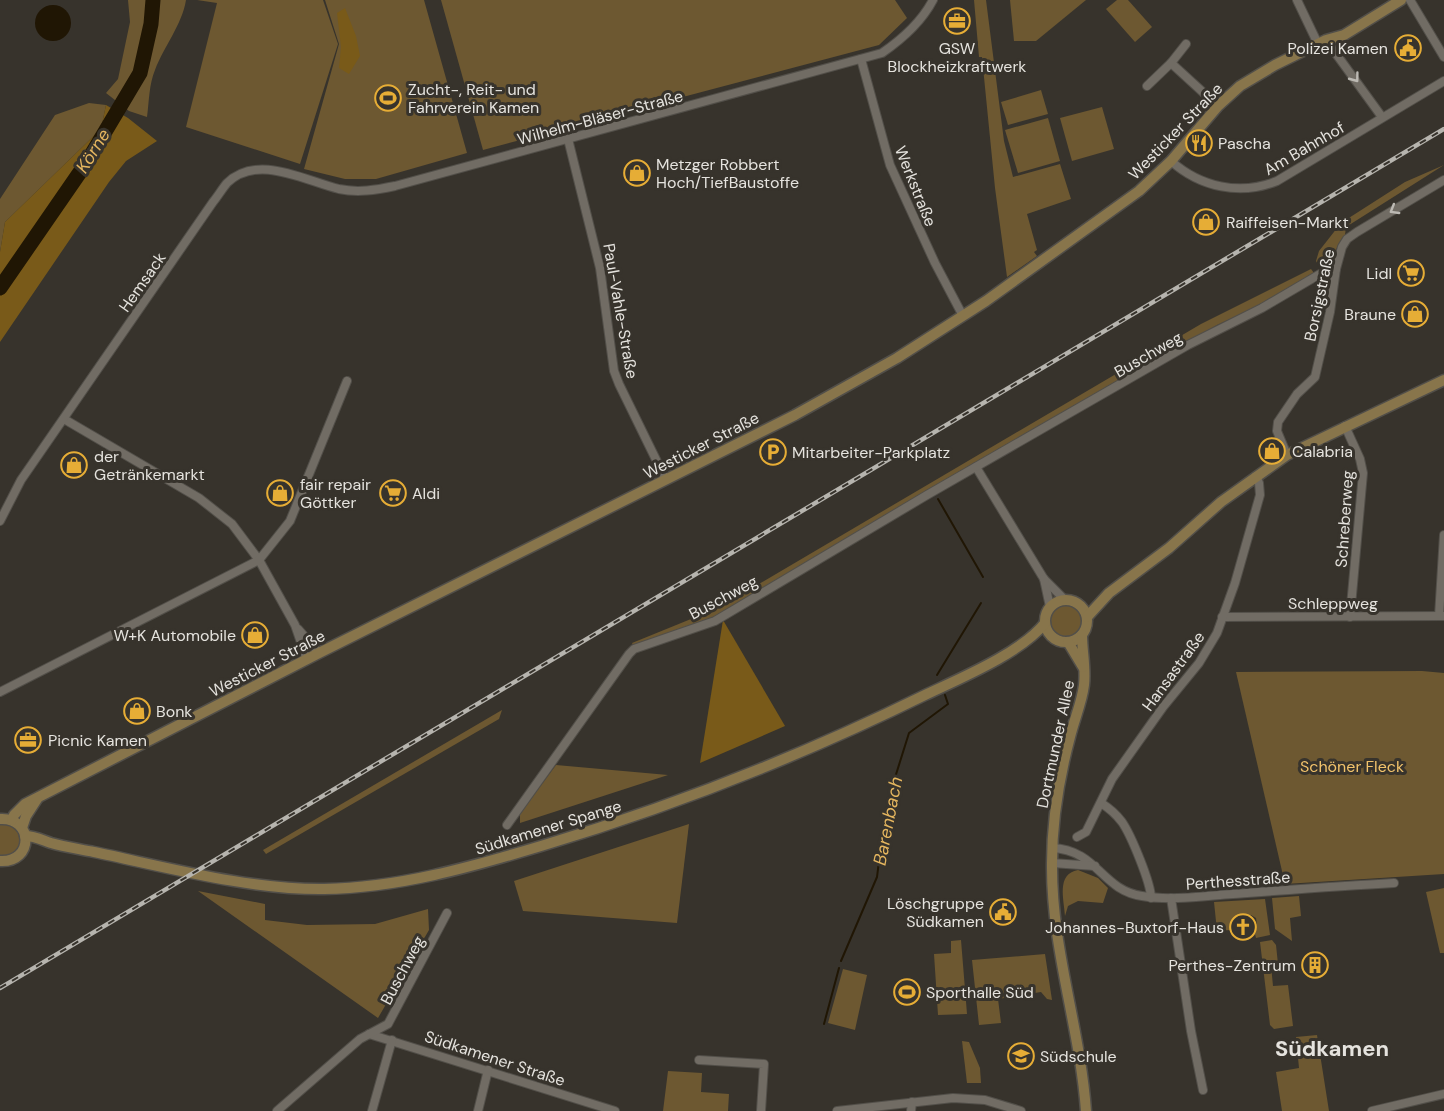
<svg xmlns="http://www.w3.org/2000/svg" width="1444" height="1111" font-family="'DM Sans',sans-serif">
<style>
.green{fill:#6d5831}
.forest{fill:#795a19}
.water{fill:#201604}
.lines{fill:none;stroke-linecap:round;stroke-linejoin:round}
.stream{stroke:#201604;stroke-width:2}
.river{stroke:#201604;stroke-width:15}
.street-casing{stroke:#524f49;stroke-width:10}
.secondary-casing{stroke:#524f49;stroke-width:13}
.street{stroke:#716c64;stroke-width:8}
.secondary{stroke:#88754b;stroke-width:10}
.rail-casing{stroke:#b6b4ae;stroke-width:4.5}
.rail{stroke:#37332c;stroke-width:2;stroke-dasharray:7;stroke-linecap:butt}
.oneway{stroke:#bcb9b3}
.labels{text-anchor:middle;stroke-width:6;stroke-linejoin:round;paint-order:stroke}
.poi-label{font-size:16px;fill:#e5e3de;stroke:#37332c;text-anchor:start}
.street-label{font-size:16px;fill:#e5e3de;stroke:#37332c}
.park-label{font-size:16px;fill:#f2c36b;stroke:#37332c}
.water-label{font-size:18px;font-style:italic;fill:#e5b65f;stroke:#37332c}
.district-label{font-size:22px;font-weight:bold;fill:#e5e3de;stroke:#37332c}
</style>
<rect width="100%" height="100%" fill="#37332c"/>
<g class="green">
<path d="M128,0h58c-4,25 -22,46 -31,70 -6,14 -6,32 -8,47l-18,-6 -23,-18 12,-14 12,-57z"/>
<polygon points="197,0 323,0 338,44 300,164 186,127 217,3"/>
<polygon points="325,0 424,0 467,153 376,179 345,179 304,169 339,44"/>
<polygon points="441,0 895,0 907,18 879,45 483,150"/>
<polygon points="974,0 986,0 1004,141 1013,177 1060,164 1071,199 1027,214 1037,250 1034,252 1037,256 1007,277 995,188 982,57 979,57"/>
<polygon points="1010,0 1086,0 1036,41 1014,41"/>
<polygon points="1117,0 1128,0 1152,27 1135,42 1106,9"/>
<polygon points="1041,90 1048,114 1008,125 1001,102"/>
<polygon points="89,103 106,105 101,129 5,222 0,252 0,199 55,115"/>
<polygon points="1102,107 1114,149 1072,161 1060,118"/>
<polygon points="1048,118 1060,161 1018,173 1005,130"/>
<path d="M1444,165l-98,62 -1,8c-12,12 -6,22 -25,33l-4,-7 3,-10 22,-28 64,-41z"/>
<polygon points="1311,269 1314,273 1258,306 1217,325 1023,435 720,615 634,647 632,643 718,608 1201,324"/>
<circle cx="1066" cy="621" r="16"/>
<polygon points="1422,671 1444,673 1444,874 1285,884 1236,672"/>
<polygon points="502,710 499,719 266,854 263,850"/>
<polygon points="556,765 668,775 520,823 520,814"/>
<path d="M0,824l10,1 9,8c4,14 -4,24 -19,22z"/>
<polygon points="689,824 677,923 523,911 514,881"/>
<path d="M1078,870l20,8 10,10 -5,15 -25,-2 -10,5 -3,10c-1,-17 -9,-42 13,-46z"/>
<polygon points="1444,888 1444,953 1440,953 1426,892"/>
<polygon points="198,891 265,904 265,920 307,925 375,924 428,909 429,930 378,1018"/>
<polygon points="1299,896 1301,916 1290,918 1292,941 1275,929 1272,898"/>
<polygon points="1265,899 1270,935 1256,938 1253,926 1257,924 1256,918 1251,915 1233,919 1233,927 1230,928 1230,930 1217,931 1214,902"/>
<polygon points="961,940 967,1014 938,1015 934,954 951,953 951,941"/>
<polygon points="1272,940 1276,945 1278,964 1271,965 1273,986 1288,985 1293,1026 1274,1029 1270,1025 1260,942"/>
<polygon points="1045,954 1052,1000 1047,999 1041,992 998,999 1001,1023 979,1025 972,960"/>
<polygon points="843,969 867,975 855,1030 828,1023"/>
<polygon points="1317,1035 1329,1111 1282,1111 1276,1072 1299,1068 1296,1037"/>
<polygon points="962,1041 969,1042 980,1068 981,1083 967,1083"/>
<polygon points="668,1071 702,1073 701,1092 729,1094 728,1111 663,1111"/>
</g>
<g class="forest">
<polygon points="345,8 356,36 360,56 349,74 339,68 341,47 337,13"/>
<polygon points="106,105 128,118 157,141 126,161 109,182 0,342 0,252 5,222 101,129"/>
<polygon points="723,620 785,726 700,763"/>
</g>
<circle class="water" cx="53" cy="23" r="18"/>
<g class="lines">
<g class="stream">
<polyline points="938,499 983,577"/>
<polyline points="937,675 981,603"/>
<polyline points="841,961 877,877 882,837 893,784 909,733 948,704 945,695"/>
<polyline points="824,1024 839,968"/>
</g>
<polyline class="river" points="0,288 87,162 140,73 151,24 153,0"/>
<g class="street-casing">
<g id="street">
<polyline points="1297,0 1318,44"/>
<polyline points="1410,0 1444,57"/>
<polyline points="1326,40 1382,117"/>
<polyline points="1186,44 1171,63 1218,106"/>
<polyline points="861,59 890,165 935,263 963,316"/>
<polyline points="1147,86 1171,63"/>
<polyline points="568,139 600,268 614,371 619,384 666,480"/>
<path d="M1171,161c29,26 69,35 106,20l167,-100"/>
<polyline points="64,419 199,498 232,524 259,560 295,625 307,660"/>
<polyline points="1345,426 1360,459 1363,473 1350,617"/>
<polyline points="1287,455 1277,431 1278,422 1297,394 1315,377 1330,312 1336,269 1342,247 1347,239 1357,232 1444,180"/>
<polyline points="976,467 1044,579 1065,600"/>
<path d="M0,521l21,-41 192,-278c5,-6 9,-13 14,-19 31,-30 78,-2 112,6 19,4 37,1 56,-3l487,-133c19,-13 40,-32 51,-53"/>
<polyline points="1044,579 1050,607"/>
<polyline points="1439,616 1444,535"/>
<polyline points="1222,617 1444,616"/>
<polyline points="298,629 319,653"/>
<polyline points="0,692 259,560 290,521 347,381"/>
<path d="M1101,803c8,5 15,11 21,19 9,13 29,61 29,76"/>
<polyline points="507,825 629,654 634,649 715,621 927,495 1188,345 1262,308 1320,274 1336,269"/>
<polyline points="1077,837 1086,832 1112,779 1163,707 1199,663 1217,633 1235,583 1260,495 1259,483 1256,476"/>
<path d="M1052,848c46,2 49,42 90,48 29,5 62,0 91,-2 54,-4 107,-8 161,-11"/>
<polyline points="1052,863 1095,866"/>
<polyline points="1171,898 1191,1031 1203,1090"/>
<polyline points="369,1034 615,1111"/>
<polyline points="699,1060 764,1064 761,1111"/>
<polyline points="277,1111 360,1039 388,1024 447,913"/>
<polyline points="372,1111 392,1040"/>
<polyline points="478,1111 488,1070"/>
<polyline points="837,1111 953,1098 985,1100 1021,1111"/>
<polyline points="911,1111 912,1102"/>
<polyline points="1372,1111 1444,1094"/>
</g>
</g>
<g class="secondary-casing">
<g id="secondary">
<circle cx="1066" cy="621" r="21"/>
<polyline points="1087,617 1109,593 1169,548 1221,502 1287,455 1444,380"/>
<path d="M1082,635c0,16 4,33 2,50 -2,17 -10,35 -14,52 -11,41 -18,84 -18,126 -1,85 28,164 34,248"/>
<polyline points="1068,642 1083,667"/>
<path d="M0,819c34,-2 34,44 0,42"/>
<polyline points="12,820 14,815 25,804 319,653 795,415 897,358 986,301 1139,191 1171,161 1218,106 1240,86 1275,65 1326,40 1344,35 1401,0"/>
<polyline points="22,828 26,816 37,799"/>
<path d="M25,836c10,0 17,4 26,7 14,4 29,6 43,9 72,15 156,38 230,37 74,-1 147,-22 217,-43 133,-40 260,-90 384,-151 36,-17 96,-42 120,-72"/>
</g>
</g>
<use href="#street" class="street"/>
<use href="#secondary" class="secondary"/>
<g class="rail-casing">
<polyline id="rail" points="0,988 1444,129"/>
</g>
<use href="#rail" class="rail"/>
</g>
<defs><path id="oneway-chevron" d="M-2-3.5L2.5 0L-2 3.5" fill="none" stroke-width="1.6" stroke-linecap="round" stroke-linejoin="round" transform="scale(1.5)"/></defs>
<g class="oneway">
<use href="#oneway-chevron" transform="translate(1355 78) rotate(53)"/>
<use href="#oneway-chevron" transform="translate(1394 210) rotate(149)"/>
</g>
<defs>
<g id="office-ring" transform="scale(1.35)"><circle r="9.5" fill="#37332c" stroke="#e6ad36" stroke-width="1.5"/><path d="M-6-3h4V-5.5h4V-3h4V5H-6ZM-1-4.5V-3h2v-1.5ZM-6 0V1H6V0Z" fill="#e6ad36"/></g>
<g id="civic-ring" transform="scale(1.35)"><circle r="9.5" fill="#37332c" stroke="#e6ad36" stroke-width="1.5"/><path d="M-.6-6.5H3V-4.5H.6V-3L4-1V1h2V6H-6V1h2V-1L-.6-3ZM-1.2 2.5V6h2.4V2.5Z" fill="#e6ad36"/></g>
<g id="stadium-ring" transform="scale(1.35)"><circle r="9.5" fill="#37332c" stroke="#e6ad36" stroke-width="1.5"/><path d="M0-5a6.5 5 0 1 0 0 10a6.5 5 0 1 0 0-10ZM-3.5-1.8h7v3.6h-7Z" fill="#e6ad36"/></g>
<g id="restaurant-ring" transform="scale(1.35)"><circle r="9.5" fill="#37332c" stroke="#e6ad36" stroke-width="1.5"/><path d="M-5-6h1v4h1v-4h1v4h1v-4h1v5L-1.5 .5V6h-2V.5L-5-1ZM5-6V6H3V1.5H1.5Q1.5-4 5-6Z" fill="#e6ad36"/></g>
<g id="shop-ring" transform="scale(1.35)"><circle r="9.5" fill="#37332c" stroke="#e6ad36" stroke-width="1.5"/><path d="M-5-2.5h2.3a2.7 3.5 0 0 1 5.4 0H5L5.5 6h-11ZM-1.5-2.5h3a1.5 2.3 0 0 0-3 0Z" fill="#e6ad36"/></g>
<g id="supermarket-ring" transform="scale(1.35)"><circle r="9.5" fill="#37332c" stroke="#e6ad36" stroke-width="1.5"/><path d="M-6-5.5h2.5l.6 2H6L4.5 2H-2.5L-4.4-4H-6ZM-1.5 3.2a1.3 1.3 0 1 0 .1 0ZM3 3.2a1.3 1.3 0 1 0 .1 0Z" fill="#e6ad36"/></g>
<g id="parking-ring" transform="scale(1.35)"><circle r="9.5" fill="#37332c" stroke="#e6ad36" stroke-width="1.5"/><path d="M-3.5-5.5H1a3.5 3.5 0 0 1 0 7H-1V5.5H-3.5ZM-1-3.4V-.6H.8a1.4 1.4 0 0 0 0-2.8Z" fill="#e6ad36"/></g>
<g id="church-ring" transform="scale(1.35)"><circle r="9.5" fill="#37332c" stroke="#e6ad36" stroke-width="1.5"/><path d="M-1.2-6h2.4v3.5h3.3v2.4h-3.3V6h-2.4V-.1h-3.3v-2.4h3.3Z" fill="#e6ad36"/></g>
<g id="building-ring" transform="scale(1.35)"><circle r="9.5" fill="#37332c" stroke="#e6ad36" stroke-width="1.5"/><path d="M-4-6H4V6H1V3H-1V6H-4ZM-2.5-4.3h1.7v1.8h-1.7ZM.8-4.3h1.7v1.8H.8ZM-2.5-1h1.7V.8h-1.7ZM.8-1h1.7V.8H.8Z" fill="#e6ad36"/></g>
<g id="school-ring" transform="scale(1.35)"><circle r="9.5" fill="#37332c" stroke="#e6ad36" stroke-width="1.5"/><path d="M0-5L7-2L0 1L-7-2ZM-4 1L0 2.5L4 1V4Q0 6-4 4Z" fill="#e6ad36"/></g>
</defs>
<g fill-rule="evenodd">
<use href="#office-ring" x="957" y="21"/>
<use href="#civic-ring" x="1408" y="48"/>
<use href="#stadium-ring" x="388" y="98"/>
<use href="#restaurant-ring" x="1199" y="143"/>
<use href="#shop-ring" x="637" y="173"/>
<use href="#shop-ring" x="1206" y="222"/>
<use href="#supermarket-ring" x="1411" y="273"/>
<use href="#shop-ring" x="1415" y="314"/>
<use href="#shop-ring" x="1272" y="451"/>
<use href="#parking-ring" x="773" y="452"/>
<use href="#shop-ring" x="74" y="465"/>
<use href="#shop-ring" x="280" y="493"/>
<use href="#supermarket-ring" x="393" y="493"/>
<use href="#shop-ring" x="255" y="635"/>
<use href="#shop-ring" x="137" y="711"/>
<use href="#office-ring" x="28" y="740"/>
<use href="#civic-ring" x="1003" y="912"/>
<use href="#church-ring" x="1243" y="927"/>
<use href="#building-ring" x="1315" y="965"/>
<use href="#stadium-ring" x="907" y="992"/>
<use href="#school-ring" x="1021" y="1056"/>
</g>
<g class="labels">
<g class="poi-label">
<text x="957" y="54" text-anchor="middle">GSW<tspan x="957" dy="18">Blockheizkraftwerk</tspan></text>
<text x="1388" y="54" text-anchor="end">Polizei Kamen</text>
<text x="408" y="95">Zucht-, Reit- und<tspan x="408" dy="18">Fahrverein Kamen</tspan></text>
<text x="1218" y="149">Pascha</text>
<text x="656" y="170">Metzger Robbert<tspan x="656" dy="18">Hoch/TiefBaustoffe</tspan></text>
<text x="1226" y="228">Raiffeisen-Markt</text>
<text x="1392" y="279" text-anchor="end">Lidl</text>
<text x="1396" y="320" text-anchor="end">Braune</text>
<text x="1292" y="457">Calabria</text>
<text x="792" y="458">Mitarbeiter-Parkplatz</text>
<text x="94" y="462">der<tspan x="94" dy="18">Getränkemarkt</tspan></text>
<text x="300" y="490">fair repair<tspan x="300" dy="18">Göttker</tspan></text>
<text x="412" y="499">Aldi</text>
<text x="236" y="641" text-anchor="end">W+K Automobile</text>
<text x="156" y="717">Bonk</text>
<text x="48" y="746">Picnic Kamen</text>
<text x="984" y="909" text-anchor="end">Löschgruppe<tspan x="984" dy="18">Südkamen</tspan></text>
<text x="1224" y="933" text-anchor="end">Johannes-Buxtorf-Haus</text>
<text x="1296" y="971" text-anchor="end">Perthes-Zentrum</text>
<text x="926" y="998">Sporthalle Süd</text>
<text x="1040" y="1062">Südschule</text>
</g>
<g class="street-label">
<text transform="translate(600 117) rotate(-15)" y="6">Wilhelm-Bläser-Straße</text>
<text transform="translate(1175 131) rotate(-46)" y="6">Westicker Straße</text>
<text transform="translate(1304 148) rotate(-30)" y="6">Am Bahnhof</text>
<text transform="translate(916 186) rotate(68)" y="6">Werkstraße</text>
<text transform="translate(142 282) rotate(-55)" y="6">Hemsack</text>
<text transform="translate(1319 295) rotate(-78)" y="6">Borsigstraße</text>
<text transform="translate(621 311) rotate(80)" y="6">Paul-Vahle-Straße</text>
<text transform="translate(1148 354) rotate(-30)" y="6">Buschweg</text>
<text transform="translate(701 445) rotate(-27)" y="6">Westicker Straße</text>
<text transform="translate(1344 519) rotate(-86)" y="6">Schreberweg</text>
<text transform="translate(723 597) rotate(-28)" y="6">Buschweg</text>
<text x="1333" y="609">Schleppweg</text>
<text transform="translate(267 663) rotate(-27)" y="6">Westicker Straße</text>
<text transform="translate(1173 671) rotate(-54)" y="6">Hansastraße</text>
<text transform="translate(1055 744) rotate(-78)" y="6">Dortmunder Allee</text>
<text transform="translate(548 827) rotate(-17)" y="6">Südkamener Spange</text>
<text transform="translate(1238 880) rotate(-4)" y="6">Perthesstraße</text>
<text transform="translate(402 970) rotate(-62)" y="6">Buschweg</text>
<text transform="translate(495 1058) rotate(18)" y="6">Südkamener Straße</text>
</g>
<g class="park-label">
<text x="1352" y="772">Schöner Fleck</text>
</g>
<g class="water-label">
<text transform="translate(93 151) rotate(-58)" y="6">Körne</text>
<text transform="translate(888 821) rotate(-79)" y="6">Barenbach</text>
</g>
<g class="district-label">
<text x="1332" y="1056">Südkamen</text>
</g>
</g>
</svg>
